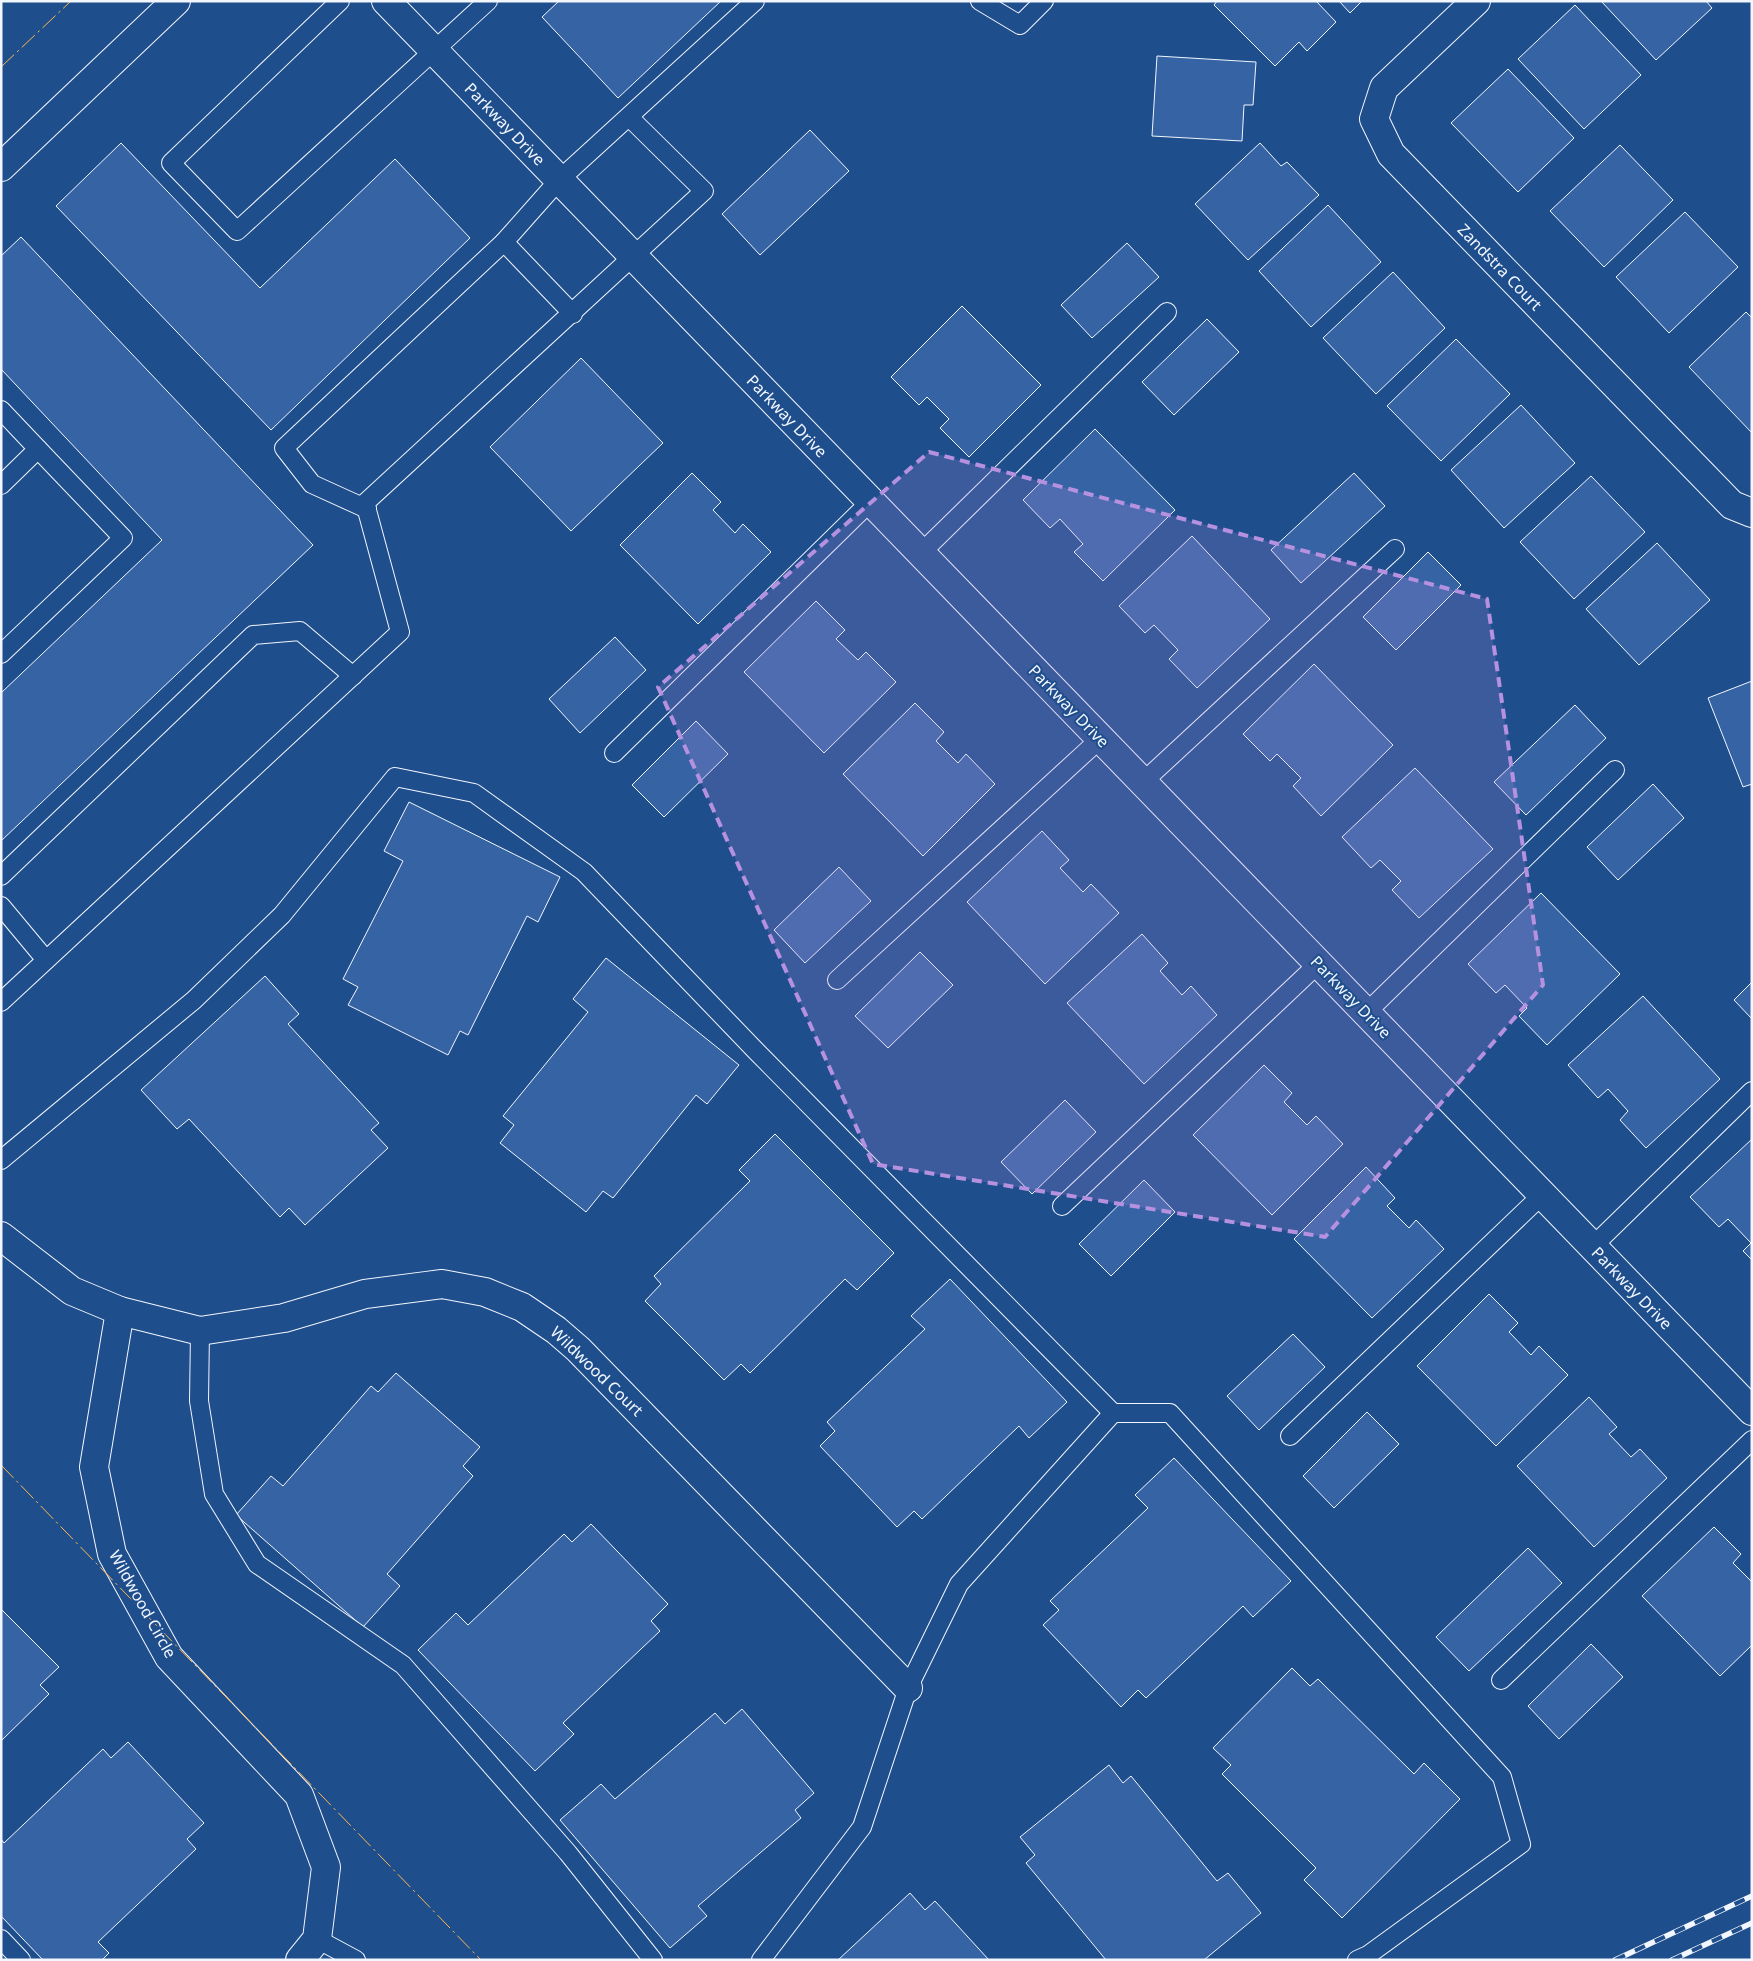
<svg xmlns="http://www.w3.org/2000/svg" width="1753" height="1961" font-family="'Noto Sans',sans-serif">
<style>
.building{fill:#3563a3;stroke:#f2f6ff}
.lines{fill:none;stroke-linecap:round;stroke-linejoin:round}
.service-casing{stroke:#f2f6ff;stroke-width:20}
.minor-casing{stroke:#f2f6ff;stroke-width:30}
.service{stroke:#1f4e8c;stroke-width:18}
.minor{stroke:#1f4e8c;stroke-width:28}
.rail-casing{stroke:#f2f6ff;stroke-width:5.5}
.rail{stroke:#1f4e8c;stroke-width:4;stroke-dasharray:11;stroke-linecap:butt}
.power{stroke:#ffb74d;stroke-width:1;stroke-dasharray:18 4 2.5 4;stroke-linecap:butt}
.marked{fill:#b691df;fill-opacity:0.2;stroke:#b691df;stroke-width:4;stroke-dasharray:10 6;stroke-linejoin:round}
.labels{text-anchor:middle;stroke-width:4;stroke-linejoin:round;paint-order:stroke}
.street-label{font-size:16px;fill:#f2f6ff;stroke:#1f4e8c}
</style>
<rect width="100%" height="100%" fill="#1f4e8c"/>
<g class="building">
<polygon points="559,1 721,1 618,98 542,17"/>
<polygon points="1217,1 1316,1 1336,22 1307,51 1299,42 1275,66 1214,5"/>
<polygon points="1339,1 1362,1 1350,13"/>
<polygon points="1601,1 1706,1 1712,8 1656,60"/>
<polygon points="1575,5 1641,75 1584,129 1518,59"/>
<polygon points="1157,56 1256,62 1253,105 1244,105 1242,141 1152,136"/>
<polygon points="1508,69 1574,138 1518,192 1451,123"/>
<polygon points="810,130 849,171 760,255 722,214"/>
<polygon points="121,143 260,288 395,159 470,238 271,430 56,206"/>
<polygon points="1260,143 1281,166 1287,162 1319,195 1248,260 1195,204"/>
<polygon points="1620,145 1673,200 1604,267 1550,211"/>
<polygon points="1328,205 1381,262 1311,327 1259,271"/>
<polygon points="1685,212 1738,267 1669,333 1616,277"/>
<polygon points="21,237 313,545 1,841 1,693 162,540 1,369 1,256"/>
<polygon points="1127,243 1159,277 1092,338 1061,305"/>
<polygon points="1393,272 1445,328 1376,394 1323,338"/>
<polygon points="962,306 1041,385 969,457 940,428 949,419 927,397 919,405 891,377"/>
<polygon points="1746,312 1752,318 1752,433 1689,367"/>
<polygon points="1207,319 1239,352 1174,415 1142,382"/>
<polygon points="1456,339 1510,394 1441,461 1387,406"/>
<polygon points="581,358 663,443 571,531 490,447"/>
<polygon points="1521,405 1575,463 1504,528 1451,470"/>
<polygon points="1095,429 1175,510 1103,581 1074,552 1083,544 1060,519 1050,528 1023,500"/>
<polygon points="692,473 721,502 713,510 735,533 743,524 771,552 698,624 620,545"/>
<polygon points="1354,473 1385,506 1301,583 1271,550"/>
<polygon points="1591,476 1645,532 1574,599 1520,542"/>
<polygon points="1192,536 1270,619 1197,688 1169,659 1178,650 1154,625 1145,633 1119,606"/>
<polygon points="1657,543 1710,600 1639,665 1586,609"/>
<polygon points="1428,552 1461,585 1396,650 1363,617"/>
<polygon points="816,601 845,630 836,639 858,660 866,652 896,682 824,753 744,672"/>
<polygon points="615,637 646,670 580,733 549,699"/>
<polygon points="1314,664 1393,745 1321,816 1293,786 1301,778 1277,754 1270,761 1243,734"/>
<polygon points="1752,681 1752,784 1743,787 1708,698"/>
<polygon points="915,703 944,732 936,741 958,763 966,754 995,784 923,856 843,774"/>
<polygon points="1575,705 1606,738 1526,815 1494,782"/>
<polygon points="696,721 728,754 664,817 632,785"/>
<polygon points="1415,768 1493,849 1419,918 1392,890 1401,881 1380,860 1371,868 1342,837"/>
<polygon points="1653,784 1684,818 1618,880 1587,847"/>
<polygon points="409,802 560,877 538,922 527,916 468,1035 460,1031 448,1055 348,1005 358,987 343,979 403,861 384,851"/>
<polygon points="1042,831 1069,860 1060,868 1083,892 1091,884 1119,913 1045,984 967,902"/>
<polygon points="839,867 871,901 805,963 774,930"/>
<polygon points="1541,893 1620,974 1547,1045 1519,1016 1527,1008 1505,985 1496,993 1468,964"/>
<polygon points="1142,934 1168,963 1160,971 1182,995 1191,986 1217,1015 1144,1084 1067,1003"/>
<polygon points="920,952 953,985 888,1048 855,1016"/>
<polygon points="606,958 739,1065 707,1104 696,1095 613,1198 603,1191 586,1212 500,1143 514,1125 503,1116 588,1012 573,999"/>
<polygon points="265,976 299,1014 288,1024 379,1123 371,1130 388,1148 305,1225 289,1208 280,1217 189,1119 177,1129 141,1090"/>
<polygon points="1752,982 1752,1019 1734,1000"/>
<polygon points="1643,996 1720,1079 1646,1148 1620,1120 1628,1111 1608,1089 1598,1098 1568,1065"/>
<polygon points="1264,1065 1292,1093 1284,1102 1307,1125 1316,1116 1343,1144 1272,1215 1193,1135"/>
<polygon points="1065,1100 1096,1132 1032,1194 1001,1162"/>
<polygon points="775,1134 894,1253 857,1290 845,1279 750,1373 741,1364 724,1380 645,1301 661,1284 654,1276 750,1181 739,1170"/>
<polygon points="1752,1139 1752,1260 1743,1251 1751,1243 1728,1219 1719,1227 1690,1197"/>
<polygon points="1366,1167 1395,1198 1387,1206 1409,1228 1416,1220 1444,1249 1372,1318 1294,1239"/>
<polygon points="1144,1180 1175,1212 1111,1276 1079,1244"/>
<polygon points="950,1279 1067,1402 1029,1438 1019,1426 922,1519 914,1511 897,1527 820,1446 835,1431 827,1422 925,1329 911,1316"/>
<polygon points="1489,1294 1518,1323 1509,1332 1531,1355 1539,1346 1568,1375 1496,1446 1417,1366"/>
<polygon points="1293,1334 1325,1367 1259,1430 1227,1396"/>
<polygon points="396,1373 480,1447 463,1466 473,1476 387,1574 400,1586 363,1627 236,1515 271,1476 283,1486 371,1386 378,1392"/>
<polygon points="1589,1397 1617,1427 1609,1434 1631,1457 1640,1449 1667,1478 1594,1547 1517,1466"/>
<polygon points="1367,1412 1399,1444 1334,1508 1303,1476"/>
<polygon points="1174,1458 1291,1581 1253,1617 1243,1606 1146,1698 1138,1690 1121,1707 1043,1625 1059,1610 1050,1601 1148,1508 1135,1495"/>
<polygon points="591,1524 668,1604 651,1621 660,1631 563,1723 574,1734 535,1771 418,1650 456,1613 468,1625 564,1534 572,1542"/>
<polygon points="1714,1527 1741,1554 1733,1563 1752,1582 1752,1645 1720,1676 1642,1596"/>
<polygon points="1528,1548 1562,1583 1469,1671 1436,1637"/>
<polygon points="1,1609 59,1667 40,1685 49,1694 1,1741"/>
<polygon points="1591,1644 1623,1677 1559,1739 1528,1706"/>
<polygon points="1292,1668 1310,1686 1318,1679 1414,1774 1424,1763 1460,1799 1342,1918 1304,1880 1316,1868 1222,1774 1231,1765 1213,1748"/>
<polygon points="742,1709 814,1793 795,1810 801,1818 698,1906 707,1916 670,1948 560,1820 601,1784 615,1799 715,1713 725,1724"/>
<polygon points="128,1742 204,1823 187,1839 196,1849 98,1942 109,1953 102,1960 43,1960 1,1916 1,1839 4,1843 103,1749 111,1758"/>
<polygon points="1109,1765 1123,1783 1131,1776 1217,1881 1228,1873 1261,1913 1204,1960 1106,1960 1026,1863 1035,1855 1020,1837"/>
<polygon points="910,1893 925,1910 935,1901 989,1960 838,1960"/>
</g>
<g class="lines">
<g class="service-casing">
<g id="service">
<polyline points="340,1 171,163 237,231 488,1"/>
<polyline points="980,1 1020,25 1044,1"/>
<polyline points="573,314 504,242 559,180 755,1"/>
<polyline points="1,410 38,449 1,485"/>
<polyline points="367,509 312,484 284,448 504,242"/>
<polyline points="921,553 1167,312"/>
<polyline points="1,654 123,538 38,449"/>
<polyline points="614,753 870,502"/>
<polyline points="1143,782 1395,549"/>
<polyline points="1,876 253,635 300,631 353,676"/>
<polyline points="1,906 46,960"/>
<polyline points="837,980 1100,739"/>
<polyline points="1,1002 400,632 365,503 704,191 629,117"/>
<polyline points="1366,1013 1615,770"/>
<polyline points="1,1160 194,1000 282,915 395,777 474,793 584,872 756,1051 1113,1413 1170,1413 1502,1777 1521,1844 1368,1955 1357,1960"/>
<polyline points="1062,1206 1318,964"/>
<polyline points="1592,1247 1752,1091"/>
<polyline points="200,1331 199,1401 214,1494 257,1564 403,1665 568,1853 653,1960"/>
<polyline points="1290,1436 1542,1195"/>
<polyline points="1501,1680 1752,1440"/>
<polyline points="1,1939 21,1960"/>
<polyline points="317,1939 356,1960"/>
<polyline points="761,1960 862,1827 908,1688 959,1584 1113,1413"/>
</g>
</g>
<g class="minor-casing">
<g id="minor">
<polyline points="386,1 1752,1411"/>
<polyline points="1476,1 1384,88 1374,119 1391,154 1732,505 1752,513"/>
<polyline points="1,167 176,1"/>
<polyline points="1,1236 72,1291 120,1311 200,1331 284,1318 365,1294 442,1284 485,1292 522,1307 556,1330 578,1349 908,1688"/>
<polyline points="120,1311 94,1467 112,1554 169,1657 299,1795 326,1867 317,1939 300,1960"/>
</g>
</g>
<use href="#service" class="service"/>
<use href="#minor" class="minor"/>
<g class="rail-casing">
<g id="rail">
<polyline points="1615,1960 1752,1896"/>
<polyline points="1672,1960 1752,1923"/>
</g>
</g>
<use href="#rail" class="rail"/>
<g class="power">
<polyline points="1,67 71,1"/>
<polyline points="1,1465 481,1960"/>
</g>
</g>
<path class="marked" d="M929,452l558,147 56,386 -218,252 -452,-73 -215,-477z"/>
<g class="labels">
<g class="street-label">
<text transform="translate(505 124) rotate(46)" y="6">Parkway Drive</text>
<text transform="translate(1500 267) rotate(46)" y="6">Zandstra Court</text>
<text transform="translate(787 416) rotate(46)" y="6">Parkway Drive</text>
<text transform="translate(1069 706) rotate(46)" y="6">Parkway Drive</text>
<text transform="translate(1351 997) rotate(46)" y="6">Parkway Drive</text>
<text transform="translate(1632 1288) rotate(46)" y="6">Parkway Drive</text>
<text transform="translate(597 1371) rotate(44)" y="6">Wildwood Court</text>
<text transform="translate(143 1604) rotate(61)" y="6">Wildwood Circle</text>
</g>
</g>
<rect width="1753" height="1961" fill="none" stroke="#f2f6ff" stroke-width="5"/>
</svg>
